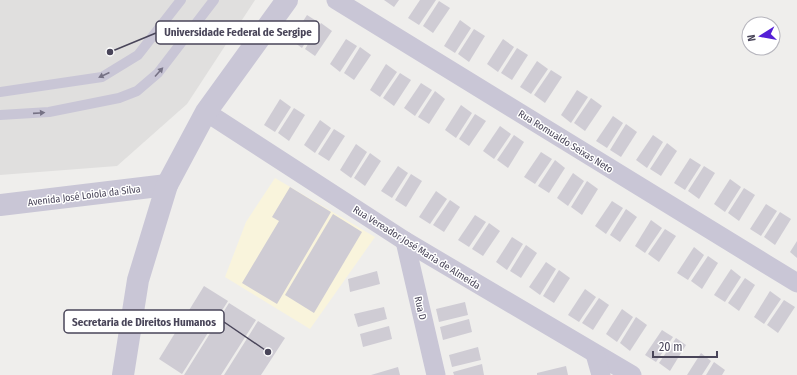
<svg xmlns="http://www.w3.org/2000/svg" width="797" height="375" font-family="'Fira Sans Condensed',sans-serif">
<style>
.education{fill:#e0dfde}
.medical{fill:#f9f4dc}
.building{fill:#cfccd4}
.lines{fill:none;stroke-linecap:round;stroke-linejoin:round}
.service{stroke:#c9c6d6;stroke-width:10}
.minor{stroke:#c9c6d6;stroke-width:19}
.tertiary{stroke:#c9c6d6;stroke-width:22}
.oneway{fill:#767285}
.labels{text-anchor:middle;stroke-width:3;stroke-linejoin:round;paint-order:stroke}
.street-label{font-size:10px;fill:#494559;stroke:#fff}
.leader{fill:none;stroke:#494559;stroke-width:1.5}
.callout-dot{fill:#494559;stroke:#fff;stroke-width:1.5}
.callout{fill:#fff;stroke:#494559;stroke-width:1.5}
.callout-label{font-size:11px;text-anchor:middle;font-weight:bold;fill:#494559}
</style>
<rect width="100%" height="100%" fill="#efeeec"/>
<polygon class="education" points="0,0 255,0 187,104 117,166 0,175"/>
<polygon class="medical" points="275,178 375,237 310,329 225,277 246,222"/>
<g class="building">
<polygon points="384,0 399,0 394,7"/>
<polygon points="420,0 436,0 419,25 408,18"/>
<polygon points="439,1 450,8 433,33 423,26"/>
<polygon points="307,15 318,22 302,48 291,40"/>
<polygon points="460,20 471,28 455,53 444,46"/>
<polygon points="321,23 332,31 315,56 305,49"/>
<polygon points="474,29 485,36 469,62 458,54"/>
<polygon points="346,39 357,46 340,72 330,64"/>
<polygon points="503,39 514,47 498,72 487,64"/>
<polygon points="360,47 371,55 354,80 344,73"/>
<polygon points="517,48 528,55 512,80 501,73"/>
<polygon points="537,61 548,69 531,94 520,87"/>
<polygon points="386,64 397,72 380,97 370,90"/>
<polygon points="551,70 562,77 545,103 534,95"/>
<polygon points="400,73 411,80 394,106 383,98"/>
<polygon points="421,83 432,90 415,116 404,108"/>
<polygon points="577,90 588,97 571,123 561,115"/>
<polygon points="435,91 445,99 429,124 418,117"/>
<polygon points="591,98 602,106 585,131 574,123"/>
<polygon points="280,99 291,107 275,132 264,125"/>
<polygon points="461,105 472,113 456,138 445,130"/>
<polygon points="294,108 305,115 289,141 278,133"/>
<polygon points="475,114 486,121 469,146 459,139"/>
<polygon points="613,116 623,123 607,148 596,141"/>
<polygon points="320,120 331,128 315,153 304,145"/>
<polygon points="626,124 637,132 621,157 610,150"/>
<polygon points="500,126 511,134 494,159 483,151"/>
<polygon points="334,129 345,136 329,161 318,154"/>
<polygon points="514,135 524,142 508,168 497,160"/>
<polygon points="653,135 663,142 647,168 636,160"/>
<polygon points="667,143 677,151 661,176 650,169"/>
<polygon points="356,144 367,152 351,178 340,170"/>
<polygon points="541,152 552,159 535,184 524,177"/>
<polygon points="370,153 381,161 365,186 354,178"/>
<polygon points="690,158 701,165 685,190 674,183"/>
<polygon points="555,160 565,168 549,193 538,186"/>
<polygon points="398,166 408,173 392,198 381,191"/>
<polygon points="704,166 715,173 699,199 688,191"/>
<polygon points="573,173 584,181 568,206 557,198"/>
<polygon points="411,174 422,181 406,207 395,200"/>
<polygon points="730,179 741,187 725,212 714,204"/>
<polygon points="587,181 598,189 582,215 571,207"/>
<polygon points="290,187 331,212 277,304 242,283 279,221 272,217"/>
<polygon points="744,188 755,195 739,221 728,213"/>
<polygon points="436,191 447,199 430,224 419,217"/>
<polygon points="450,200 460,207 444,232 433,225"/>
<polygon points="612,201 623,208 606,234 595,226"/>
<polygon points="766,204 777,211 761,236 750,229"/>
<polygon points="626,209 637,217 620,242 610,235"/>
<polygon points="780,212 791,219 775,245 764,237"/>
<polygon points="333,214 362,232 314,313 285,295"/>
<polygon points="475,215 486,222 469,247 458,240"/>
<polygon points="651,220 662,228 645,253 635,246"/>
<polygon points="489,223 500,231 483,256 472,249"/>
<polygon points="665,229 676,236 659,262 648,254"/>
<polygon points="512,237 523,244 507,270 496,262"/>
<polygon points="797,241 797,258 790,252"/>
<polygon points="526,245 537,253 521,278 510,271"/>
<polygon points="694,247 704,255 688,280 677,273"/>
<polygon points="708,256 718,263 702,289 691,281"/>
<polygon points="546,262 556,269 540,295 529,287"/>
<polygon points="731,269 741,277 725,302 714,295"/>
<polygon points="559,270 570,278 554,303 543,296"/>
<polygon points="377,271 380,284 350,292 348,279"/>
<polygon points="745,278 755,285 739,311 728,303"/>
<polygon points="204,286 228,301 182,374 159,359"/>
<polygon points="585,289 596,297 579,322 568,315"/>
<polygon points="770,291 781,299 764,324 754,317"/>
<polygon points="599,298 609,305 593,330 582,323"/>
<polygon points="784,300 795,307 778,333 767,325"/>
<polygon points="465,302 468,315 439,322 436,309"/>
<polygon points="229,303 256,320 221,375 184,375"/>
<polygon points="384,307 387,319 358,327 354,314"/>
<polygon points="622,309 633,317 617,342 606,334"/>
<polygon points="636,317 647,325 630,351 620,343"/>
<polygon points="469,319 472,332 443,340 440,327"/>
<polygon points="258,321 285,338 261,375 224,375"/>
<polygon points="389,326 392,339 363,347 360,334"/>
<polygon points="662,330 673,337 656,362 645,355"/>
<polygon points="676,338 686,345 670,371 659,363"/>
<polygon points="478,347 481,360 452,367 449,355"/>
<polygon points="701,353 711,361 702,375 687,375"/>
<polygon points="714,362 725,370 722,375 706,375"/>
<polygon points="482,364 484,375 454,375 453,372"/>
<polygon points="566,366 568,375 537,375 537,373"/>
<polygon points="398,367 400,375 371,375"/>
</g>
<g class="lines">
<g class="service">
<polyline points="0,92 102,77 138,55 181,0"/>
<polyline points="0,115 49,112 119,98 137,91 158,73 214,0"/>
</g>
<g class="minor">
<polyline points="336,0 797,283"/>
<polyline points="206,112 405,241 632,375"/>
<polyline points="405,241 436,375"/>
<polyline points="595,354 601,375"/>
</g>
<g class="tertiary">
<polyline points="0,205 167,185"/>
<polyline points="123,375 138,280 167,185 206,112 287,0"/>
</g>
</g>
<defs><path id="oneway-solid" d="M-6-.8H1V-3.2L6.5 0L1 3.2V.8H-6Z"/></defs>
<g class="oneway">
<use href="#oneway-solid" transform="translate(159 72) rotate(-48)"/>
<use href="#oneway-solid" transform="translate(104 75) rotate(155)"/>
<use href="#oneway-solid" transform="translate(39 113) rotate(-4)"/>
</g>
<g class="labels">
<g class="street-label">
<text transform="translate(566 141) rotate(32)" y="4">Rua Romualdo Seixas Neto</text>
<text transform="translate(84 195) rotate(-7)" y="4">Avenida José Loiola da Silva</text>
<text transform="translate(417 247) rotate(32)" y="4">Rua Vereador José Maria de Almeida</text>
<text transform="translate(421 308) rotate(77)" y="4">Rua D</text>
</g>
</g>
<path class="leader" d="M110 52L156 33M268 352L224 322"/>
<g class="callout-dot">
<circle cx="110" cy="52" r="4"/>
<circle cx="268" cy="352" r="4"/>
</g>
<g class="callout">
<rect x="156" y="21" width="163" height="23" rx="4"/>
<rect x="64" y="310" width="160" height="23" rx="4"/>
</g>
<g class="callout-label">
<text x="238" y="36">Universidade Federal de Sergipe</text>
<text x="144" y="326">Secretaria de Direitos Humanos</text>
</g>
<g transform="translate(761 36) rotate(259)"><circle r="19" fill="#ffffff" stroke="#b6b5bd"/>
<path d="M0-3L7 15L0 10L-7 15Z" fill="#541fd6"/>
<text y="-6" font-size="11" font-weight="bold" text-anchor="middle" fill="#494559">N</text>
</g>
<path d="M653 351v6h64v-6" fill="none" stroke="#494559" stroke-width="2"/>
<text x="659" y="351" font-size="12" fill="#494559" stroke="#ffffff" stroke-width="3" paint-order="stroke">20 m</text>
</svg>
